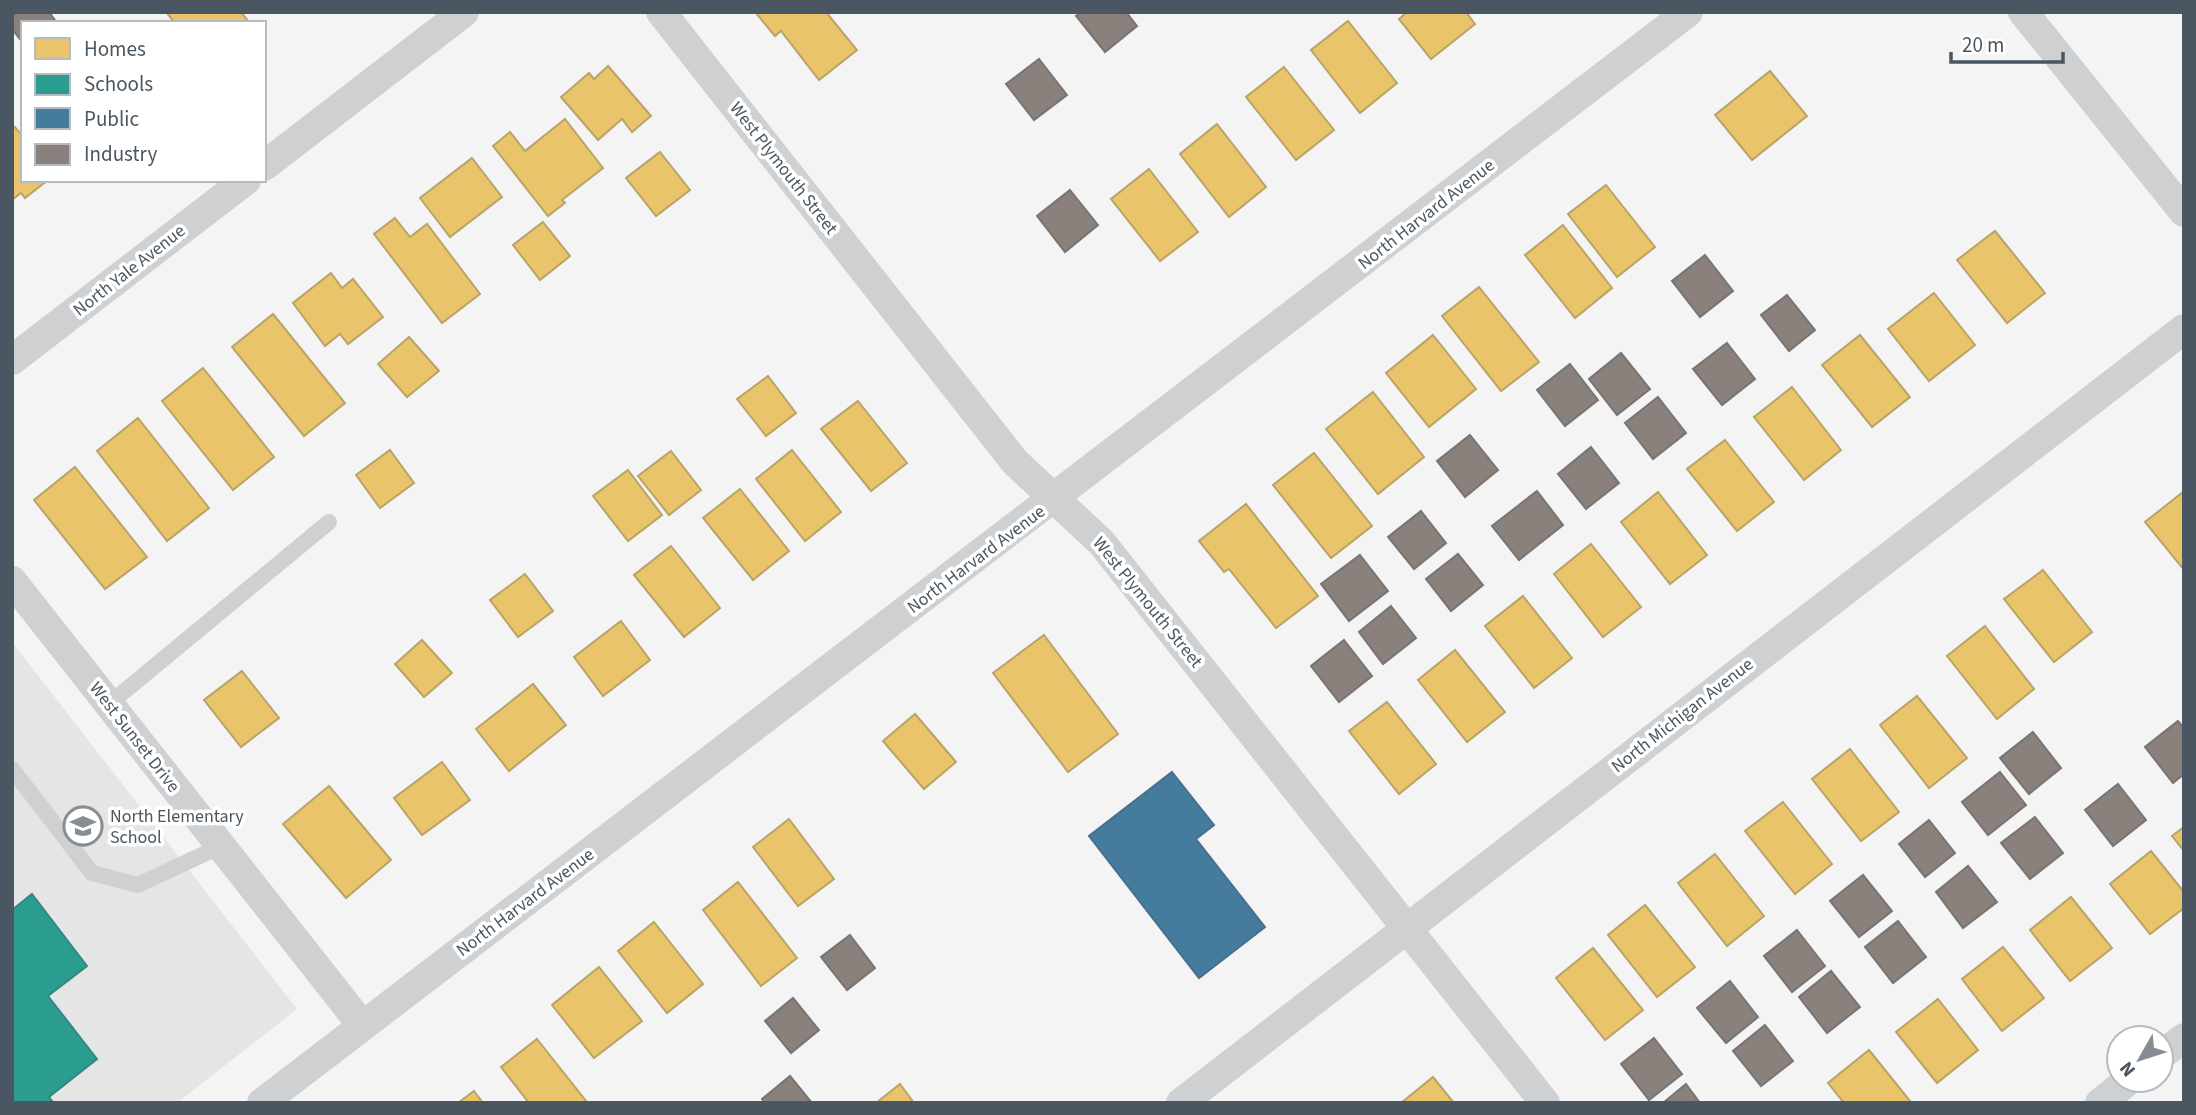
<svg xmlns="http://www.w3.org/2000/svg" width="2196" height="1115" font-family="'Source Sans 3',sans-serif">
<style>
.education{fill:#e6e5e6}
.homes{fill:#e9c46a;stroke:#b9a367;stroke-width:2}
.schools{fill:#2a9d8f;stroke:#348881;stroke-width:2}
.public{fill:#457b9d;stroke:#46708b;stroke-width:2}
.industry{fill:#8a817c;stroke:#777474;stroke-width:2}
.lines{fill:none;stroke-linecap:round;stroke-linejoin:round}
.service{stroke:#ced0d2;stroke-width:16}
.minor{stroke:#ced0d2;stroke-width:30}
.labels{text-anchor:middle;stroke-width:7;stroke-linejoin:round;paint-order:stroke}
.street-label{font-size:18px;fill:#4a5661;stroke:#fff}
.poi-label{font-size:18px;fill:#4a5661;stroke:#fff;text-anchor:start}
</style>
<rect width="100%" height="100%" fill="#f4f4f4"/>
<polygon class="education" points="12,642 297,1009 177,1103 12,1103"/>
<g class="homes">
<polygon points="166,12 241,12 248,21 175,23"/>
<polygon points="755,12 826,12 857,50 819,80 781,31 775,36"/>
<polygon points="1407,12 1466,12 1475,24 1431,59 1399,19"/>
<polygon points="1348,21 1397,83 1360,113 1311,50"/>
<polygon points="608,66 651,116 632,132 622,119 598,140 561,97 589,73 594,79"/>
<polygon points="1284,67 1334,130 1296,160 1246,97"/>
<polygon points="1770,71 1807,116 1752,160 1715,115"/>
<polygon points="565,119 603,168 562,200 565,203 548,216 493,146 510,132 525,151"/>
<polygon points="1217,124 1266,187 1229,217 1180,154"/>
<polygon points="15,127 23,137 23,180 48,180 25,198 21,193 12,200 12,129"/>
<polygon points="660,152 690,190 656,216 626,178"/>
<polygon points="472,158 502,197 450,237 420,198"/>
<polygon points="1149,169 1198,232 1160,261 1111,199"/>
<polygon points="1606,185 1655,247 1617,277 1568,214"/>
<polygon points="395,218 410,237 427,224 480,294 442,323 374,234"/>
<polygon points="543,222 570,256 540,280 513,245"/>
<polygon points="1563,225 1612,288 1575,318 1525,255"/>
<polygon points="1995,231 2045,293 2007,323 1957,260"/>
<polygon points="331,273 342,288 353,279 383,317 348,344 340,334 325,346 293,303"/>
<polygon points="1479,287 1539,362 1501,391 1442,316"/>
<polygon points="1934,293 1975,345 1929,381 1888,329"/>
<polygon points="273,314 345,403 304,436 232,347"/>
<polygon points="1433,335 1476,389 1429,427 1386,373"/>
<polygon points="1860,335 1910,397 1872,427 1822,365"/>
<polygon points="409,337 439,371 407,397 378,364"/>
<polygon points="203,368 274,457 233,490 162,401"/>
<polygon points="768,376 796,413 766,436 737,399"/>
<polygon points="1792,387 1841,450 1804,480 1754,417"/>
<polygon points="1373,392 1424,457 1378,494 1326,429"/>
<polygon points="858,401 907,463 871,491 821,429"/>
<polygon points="138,418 209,508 167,541 97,451"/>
<polygon points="1725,440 1774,502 1737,531 1687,469"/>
<polygon points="390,450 414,483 380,508 356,475"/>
<polygon points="792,450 841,512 805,541 756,479"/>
<polygon points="671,451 701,490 669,515 638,476"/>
<polygon points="1314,453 1372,526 1331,558 1273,485"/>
<polygon points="75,467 147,557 105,589 34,500"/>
<polygon points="628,470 662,515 628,541 593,496"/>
<polygon points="740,489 789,551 753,580 703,518"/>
<polygon points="1658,492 1707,555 1670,584 1621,522"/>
<polygon points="2183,492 2184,492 2184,570 2145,522"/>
<polygon points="1246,504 1318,596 1276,628 1229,569 1224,572 1199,541"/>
<polygon points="1591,544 1641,607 1603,637 1554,574"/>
<polygon points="671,546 720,608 684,637 634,575"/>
<polygon points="2043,570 2092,632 2054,662 2004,599"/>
<polygon points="525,574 553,611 518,637 490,600"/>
<polygon points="1523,596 1572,658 1534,688 1485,626"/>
<polygon points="621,621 650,660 603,696 574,657"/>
<polygon points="1985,626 2034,689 1997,719 1947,656"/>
<polygon points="1044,635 1118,734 1068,772 993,673"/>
<polygon points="422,640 452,673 424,697 395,664"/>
<polygon points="1455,650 1505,712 1467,742 1418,680"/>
<polygon points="242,671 279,718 241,747 204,700"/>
<polygon points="533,684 566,725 509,771 476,729"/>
<polygon points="1917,696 1967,758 1929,788 1880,725"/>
<polygon points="1387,702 1436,764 1399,794 1349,731"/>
<polygon points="915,714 956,762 924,789 883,741"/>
<polygon points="1850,749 1899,812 1861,841 1812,779"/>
<polygon points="442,762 470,800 422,835 394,798"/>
<polygon points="329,786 391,860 346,898 283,824"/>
<polygon points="1783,802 1832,864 1795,894 1745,831"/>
<polygon points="789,819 834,879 798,906 753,847"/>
<polygon points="2184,827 2184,851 2172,836"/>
<polygon points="2151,851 2184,892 2184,908 2150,934 2110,884"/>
<polygon points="1715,854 1764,916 1727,946 1678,883"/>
<polygon points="738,882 797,958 761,986 703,910"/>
<polygon points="2071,897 2112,948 2070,981 2030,930"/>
<polygon points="1645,905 1695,967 1657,997 1608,935"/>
<polygon points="654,922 703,984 667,1013 618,951"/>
<polygon points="2003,947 2044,998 2002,1031 1962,979"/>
<polygon points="1593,948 1643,1010 1605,1040 1556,978"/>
<polygon points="599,967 642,1021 594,1058 552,1005"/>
<polygon points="1938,999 1978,1050 1937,1083 1896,1032"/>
<polygon points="537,1039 586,1101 584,1103 529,1103 501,1067"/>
<polygon points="1869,1050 1910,1101 1908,1103 1844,1103 1828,1083"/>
<polygon points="1433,1077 1454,1103 1401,1103"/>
<polygon points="900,1084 914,1103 876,1103"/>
<polygon points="474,1091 483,1103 458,1103"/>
</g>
<polygon class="schools" points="32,894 87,966 48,996 97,1059 49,1097 52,1101 50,1103 12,1103 12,910"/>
<polygon class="public" points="1172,772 1214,825 1196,839 1265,927 1199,978 1089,836"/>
<g class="industry">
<polygon points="18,12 49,12 57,23 23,23 23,43 12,29 12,17"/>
<polygon points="1081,12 1126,12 1137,26 1105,52 1076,16"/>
<polygon points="1039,59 1067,95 1034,120 1006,84"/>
<polygon points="1070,190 1098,225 1065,252 1037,216"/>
<polygon points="1705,255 1733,291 1700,317 1672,281"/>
<polygon points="1787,295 1815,330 1789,351 1761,315"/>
<polygon points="1727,343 1755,379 1722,405 1693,369"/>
<polygon points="1621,353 1650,389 1617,415 1589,379"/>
<polygon points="1570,364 1598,400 1565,426 1537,390"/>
<polygon points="1658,397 1686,433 1653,459 1625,423"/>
<polygon points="1470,435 1498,470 1465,497 1437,461"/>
<polygon points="1591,447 1619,483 1586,509 1558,474"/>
<polygon points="1537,491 1563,525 1519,560 1492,526"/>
<polygon points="1421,511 1446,543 1414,569 1388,537"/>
<polygon points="1458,554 1483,585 1451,611 1426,579"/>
<polygon points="1360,555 1388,591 1349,621 1321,584"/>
<polygon points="1391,606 1416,638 1383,664 1359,632"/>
<polygon points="1344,640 1372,676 1339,702 1311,666"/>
<polygon points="2178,721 2184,728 2184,774 2173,783 2145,747"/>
<polygon points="2033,732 2061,768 2029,794 2000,758"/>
<polygon points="2000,772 2026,805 1988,835 1962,802"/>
<polygon points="2118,784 2146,820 2113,846 2085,810"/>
<polygon points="2035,817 2063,853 2030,879 2001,843"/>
<polygon points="1929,820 1955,853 1925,877 1899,844"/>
<polygon points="1968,866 1997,902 1963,928 1936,892"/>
<polygon points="1863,875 1892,911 1859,937 1830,901"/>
<polygon points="1898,921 1926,957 1893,983 1865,947"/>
<polygon points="1797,930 1825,966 1792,992 1764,956"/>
<polygon points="850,935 875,968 847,990 821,957"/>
<polygon points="1831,971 1860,1007 1827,1033 1799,997"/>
<polygon points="1730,981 1758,1017 1726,1043 1697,1008"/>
<polygon points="793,998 819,1030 791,1053 765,1021"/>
<polygon points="1765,1025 1793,1061 1761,1086 1733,1051"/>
<polygon points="1654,1038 1682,1074 1649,1100 1621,1064"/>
<polygon points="790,1076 812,1103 765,1103 762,1099"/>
<polygon points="1686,1084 1700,1103 1663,1103"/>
</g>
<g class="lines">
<g class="service">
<polyline points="109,704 329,522"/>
<polyline points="12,769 92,873 138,885 221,846"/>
</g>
<g class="minor">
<polyline points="661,12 1015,462 1101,542 1545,1103"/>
<polyline points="2023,12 2184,212"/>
<polyline points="264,166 464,12"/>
<polyline points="12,360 246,180"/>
<polyline points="12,581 362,1025"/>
<polyline points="2161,1055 2184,1038"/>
<polyline points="262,1103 1688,12"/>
<polyline points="1181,1103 2184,329"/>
<polyline points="2100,1103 2129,1080"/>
</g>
</g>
<defs>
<g id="school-ring" transform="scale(2.0125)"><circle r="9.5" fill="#fff" stroke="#868d94" stroke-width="1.5"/><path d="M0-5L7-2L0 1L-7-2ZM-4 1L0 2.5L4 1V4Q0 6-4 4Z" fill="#868d94"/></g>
</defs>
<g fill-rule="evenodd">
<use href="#school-ring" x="83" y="826"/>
</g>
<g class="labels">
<g class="street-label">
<text transform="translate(784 168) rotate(52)" y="6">West Plymouth Street</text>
<text transform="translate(1426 214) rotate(-38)" y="6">North Harvard Avenue</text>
<text transform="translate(129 270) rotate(-38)" y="6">North Yale Avenue</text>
<text transform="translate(976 559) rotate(-37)" y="6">North Harvard Avenue</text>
<text transform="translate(1148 602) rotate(51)" y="6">West Plymouth Street</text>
<text transform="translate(1682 715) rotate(-38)" y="6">North Michigan Avenue</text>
<text transform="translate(135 737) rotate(52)" y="6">West Sunset Drive</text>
<text transform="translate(525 902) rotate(-37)" y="6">North Harvard Avenue</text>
</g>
<g class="poi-label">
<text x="110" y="822">North Elementary<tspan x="110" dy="21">School</tspan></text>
</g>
</g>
<rect width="2196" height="1115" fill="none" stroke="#4a5661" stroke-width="28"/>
<rect x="21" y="21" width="245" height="161" fill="#ffffff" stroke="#b7bbc0" stroke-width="2"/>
<rect x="35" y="38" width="35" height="21" fill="#e9c46a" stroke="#b7bbc0" stroke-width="2"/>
<text x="84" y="56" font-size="21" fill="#4a5661">Homes</text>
<rect x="35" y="74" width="35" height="21" fill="#2a9d8f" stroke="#b7bbc0" stroke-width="2"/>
<text x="84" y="91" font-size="21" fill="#4a5661">Schools</text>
<rect x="35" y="108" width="35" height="21" fill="#457b9d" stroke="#b7bbc0" stroke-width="2"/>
<text x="84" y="126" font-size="21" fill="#4a5661">Public</text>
<rect x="35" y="144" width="35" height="21" fill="#8a817c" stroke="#b7bbc0" stroke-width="2"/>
<text x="84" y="161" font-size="21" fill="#4a5661">Industry</text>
<g transform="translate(2140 1059) rotate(231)"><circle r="33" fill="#ffffff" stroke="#b7bbc0" stroke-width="2"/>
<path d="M0-5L12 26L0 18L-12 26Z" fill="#868d94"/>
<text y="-10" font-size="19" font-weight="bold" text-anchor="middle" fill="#4a5661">N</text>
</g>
<path d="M1951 52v10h112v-10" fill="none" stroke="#4a5661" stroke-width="3.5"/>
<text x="1962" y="52" font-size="21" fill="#4a5661" stroke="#ffffff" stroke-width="5" paint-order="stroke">20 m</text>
</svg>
